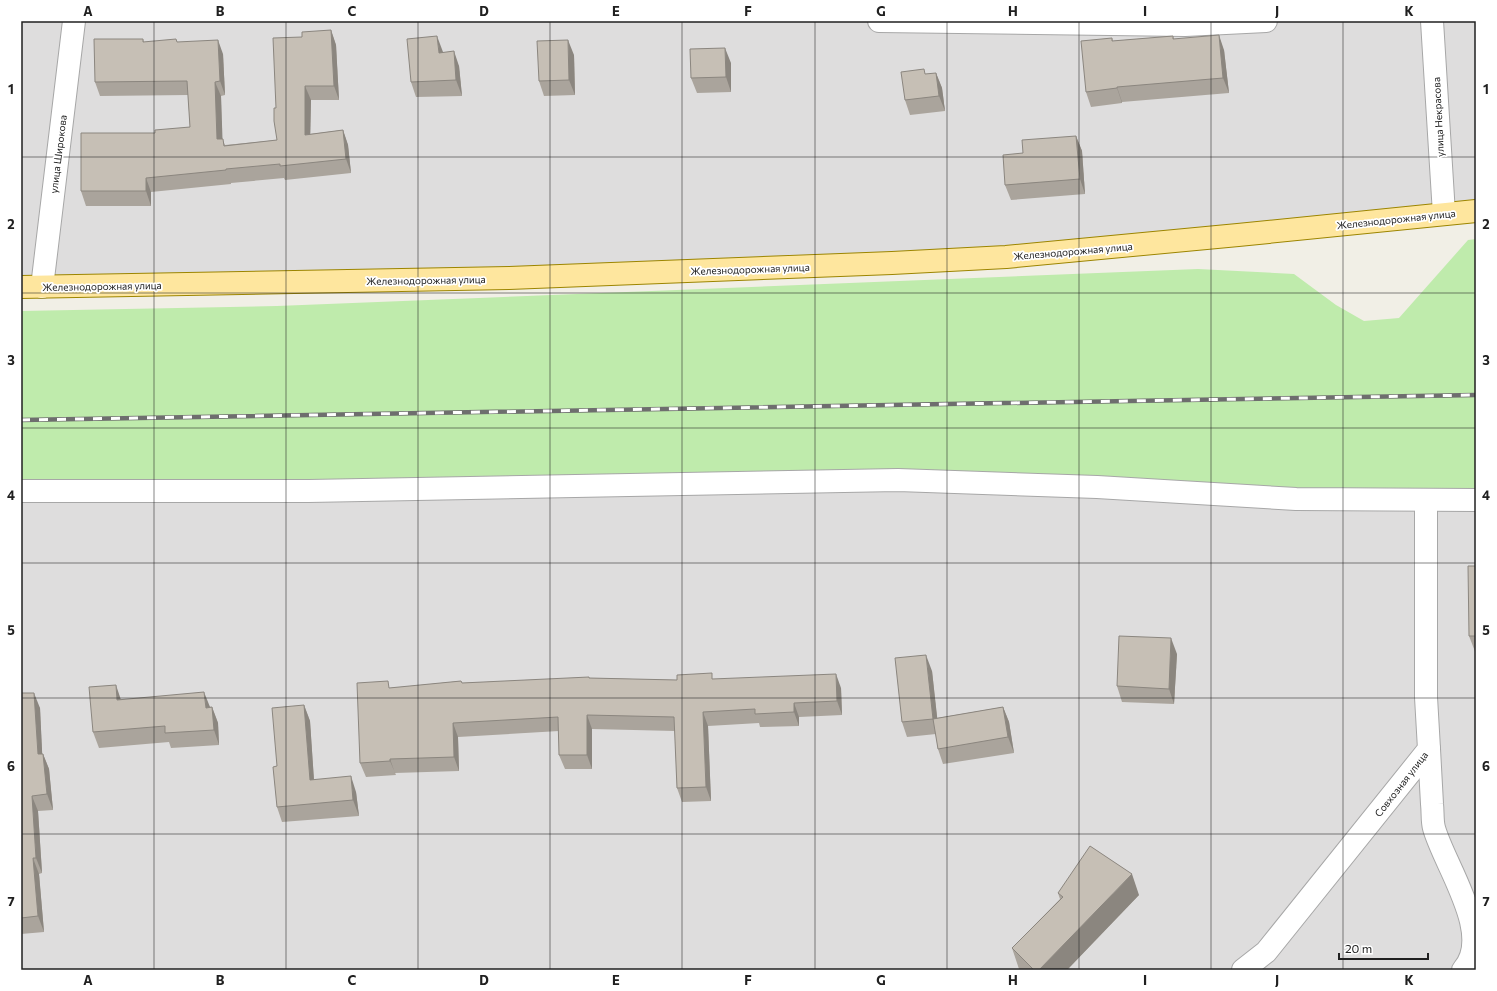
<svg xmlns="http://www.w3.org/2000/svg" width="1497" height="991" font-family="Commissioner,sans-serif">
<style>
.residential{fill:#dedddd}
.grass{fill:#bfebac}
.lines{fill:none;stroke-linecap:round;stroke-linejoin:round}
.minor-casing{stroke:#a7a7a7;stroke-width:24}
.major-casing{stroke:#9c8500;stroke-width:24}
.minor{stroke:#fff;stroke-width:22}
.major{stroke:#fee69e;stroke-width:22}
.rail-casing{stroke:#6e6e6e;stroke-width:4.5}
.rail{stroke:#fff;stroke-width:3;stroke-dasharray:9;stroke-linecap:butt}
.wall{fill:#aaa49c}
.shaded-wall{fill:#8b867f}
.building{fill:#c6bfb5;stroke:#8b867f}
.grid{fill:none;stroke:#202020;stroke-width:1;stroke-opacity:0.55}
.labels{text-anchor:middle;stroke-width:3.5;stroke-linejoin:round;paint-order:stroke}
.street-label{font-size:10px;fill:#202020;stroke:#fff}
.neatline{fill:none;stroke:#202020;stroke-width:1.5}
.grid-label{font-size:13px;text-anchor:middle;font-weight:bold;fill:#202020}
</style>
<rect width="100%" height="100%" fill="#f1efe6"/>
<g class="residential">
<polygon points="21,21 1476,21 1476,211 1006,257 21,287"/>
<polygon points="898,480 1476,500 1476,970 21,970 21,491"/>
</g>
<polygon class="grass" points="1476,239 1476,500 1097,487 21,491 21,311 277,306 1198,269 1294,274 1336,305 1364,321 1399,318 1468,240"/>
<g class="lines">
<g class="minor-casing">
<g id="minor">
<polyline points="879,21 1185,25 1266,21"/>
<polyline points="1432,21 1444,214"/>
<polyline points="42,287 74,21"/>
<polyline points="21,491 309,491 898,480 1097,487 1296,499 1476,500"/>
<path d="M1429,749c1,18 2,37 3,55 1,8 0,17 2,24 10,37 61,107 29,142"/>
<polyline points="1243,970 1266,952 1429,749 1426,697 1426,500"/>
</g>
</g>
<g class="major-casing">
<polyline id="major" points="21,287 509,278 892,263 1006,257 1238,235 1476,211"/>
</g>
<use href="#minor" class="minor"/>
<use href="#major" class="major"/>
<g class="rail-casing">
<polyline id="rail" points="21,420 1476,395"/>
</g>
<use href="#rail" class="rail"/>
</g>
<g class="wall">
<polygon points="331,30 336,45 339,100 311,100 310,134 343,130 348,145 351,173 285,180 284,178 231,183 231,184 151,192 151,206 86,206 81,191 155,133 190,127 188,95 100,96 95,82 143,39 144,42 178,42 223,54 225,95 221,96 222,139 225,145 277,140 276,108 302,37"/>
<polygon points="1173,36 1174,39 1224,50 1229,93 1122,102 1122,103 1091,107 1086,92 1112,38 1113,41"/>
<polygon points="443,52 459,66 462,96 416,97 411,82"/>
<polygon points="574,55 575,95 544,96 539,81"/>
<polygon points="731,63 731,92 697,93 691,78"/>
<polygon points="936,73 942,88 945,111 910,115 905,100"/>
<polygon points="1076,136 1082,151 1085,194 1011,200 1005,185 1023,153"/>
<polygon points="1476,566 1476,654 1469,636"/>
<polygon points="1177,654 1174,704 1122,702 1117,686"/>
<polygon points="932,671 937,718 1003,707 1009,722 1014,753 943,764 938,749 936,734 907,737 902,722"/>
<polygon points="589,678 677,680 714,679 841,688 842,715 799,717 799,726 760,727 759,723 708,726 711,801 682,802 677,788 675,731 592,729 592,769 565,769 559,755 559,731 458,737 459,771 395,773 396,775 366,777 360,763 391,688 461,681 462,683"/>
<polygon points="21,693 40,708 42,754 43,754 49,769 53,810 38,811 42,873 39,874 44,932 21,934"/>
<polygon points="121,699 212,707 218,723 219,745 171,748 169,742 99,748 93,732"/>
<polygon points="304,705 310,721 314,780 356,792 359,816 282,822 277,807 277,766"/>
<polygon points="1058,893 1139,895 1067,970 1020,970 1019,969 1012,948 1060,899"/>
</g>
<g class="shaded-wall">
<polygon points="331,30 336,45 339,100 334,86"/>
<polygon points="1219,35 1224,50 1229,93 1223,78"/>
<polygon points="437,36 443,52 444,68 439,53"/>
<polygon points="218,40 223,54 225,95 220,81"/>
<polygon points="568,40 574,55 575,95 569,80"/>
<polygon points="725,48 731,63 731,92 726,77"/>
<polygon points="454,51 459,66 462,96 456,80"/>
<polygon points="936,73 942,88 945,111 939,96"/>
<polygon points="215,82 221,96 223,153 217,139"/>
<polygon points="305,86 311,100 310,149 305,135"/>
<polygon points="1117,87 1122,102 1122,103 1117,88"/>
<polygon points="343,130 348,145 351,173 346,159"/>
<polygon points="1076,136 1082,151 1085,194 1080,179"/>
<polygon points="146,178 151,192 151,206 146,191"/>
<polygon points="1171,638 1177,654 1174,704 1169,689"/>
<polygon points="926,655 932,671 939,734 933,719"/>
<polygon points="836,674 841,688 842,715 837,701"/>
<polygon points="116,685 121,700 117,700"/>
<polygon points="204,692 210,707 206,708"/>
<polygon points="34,693 40,708 43,770 38,754"/>
<polygon points="794,703 799,717 799,726 794,712"/>
<polygon points="304,705 310,721 315,796 310,780"/>
<polygon points="212,707 218,723 219,745 214,730"/>
<polygon points="1003,707 1009,722 1014,753 1008,737"/>
<polygon points="703,712 708,726 711,801 706,787"/>
<polygon points="587,715 592,729 592,769 587,755"/>
<polygon points="453,723 458,737 459,771 454,757"/>
<polygon points="43,754 49,769 53,810 47,794"/>
<polygon points="390,759 395,773 396,775 390,761"/>
<polygon points="351,776 356,792 359,816 353,800"/>
<polygon points="32,796 38,811 42,873 36,858"/>
<polygon points="33,858 39,874 44,932 38,916"/>
<polygon points="1132,874 1139,895 1067,970 1039,970"/>
</g>
<g class="building">
<polygon points="331,30 334,86 305,86 305,135 343,130 346,159 280,166 280,164 226,169 226,170 146,178 146,191 81,191 81,133 155,133 155,130 190,127 187,81 95,82 94,39 143,39 143,42 176,39 177,42 218,40 220,81 215,82 217,139 223,139 224,146 277,140 274,121 274,108 276,108 273,38 302,37 302,32"/>
<polygon points="1219,35 1223,78 1117,87 1117,88 1086,92 1081,41 1112,38 1112,41 1173,36 1173,39"/>
<polygon points="437,36 439,53 454,51 456,80 411,82 407,39"/>
<polygon points="568,40 569,80 539,81 537,41"/>
<polygon points="725,48 726,77 691,78 690,49"/>
<polygon points="924,69 925,74 936,73 939,96 905,100 901,72"/>
<polygon points="1076,136 1080,179 1005,185 1003,155 1023,153 1022,140"/>
<polygon points="1468,566 1476,566 1476,636 1469,636"/>
<polygon points="1119,636 1171,638 1169,689 1117,686"/>
<polygon points="926,655 933,719 902,722 895,658"/>
<polygon points="712,673 712,679 836,674 837,701 794,703 794,712 755,714 755,709 703,712 706,787 677,788 674,717 587,715 587,755 559,755 558,717 453,723 454,757 390,759 390,761 360,763 357,683 388,681 389,688 461,681 462,683 589,677 589,678 677,680 677,675"/>
<polygon points="116,685 117,700 204,692 206,708 212,707 214,730 165,733 165,726 93,732 89,687"/>
<polygon points="21,693 34,693 38,754 43,754 47,794 32,796 36,858 33,858 38,916 21,918"/>
<polygon points="304,705 310,780 351,776 353,800 277,807 273,767 277,766 272,708"/>
<polygon points="1003,707 1008,737 938,749 933,719"/>
<polygon points="1090,846 1132,874 1039,970 1034,970 1012,948 1063,897 1058,893"/>
</g>
<path class="grid" d="M154,21v949M286,21v949M418,21v949M550,21v949M682,21v949M815,21v949M947,21v949M1079,21v949M1211,21v949M1343,21v949M21,157h1455M21,293h1455M21,428h1455M21,563h1455M21,698h1455M21,834h1455"/>
<g class="labels">
<g class="street-label">
<text transform="translate(1438 117) rotate(-93)" y="4">улица Некрасова</text>
<text transform="translate(58 154) rotate(-83)" y="4">улица Широкова</text>
<text transform="translate(1396 219) rotate(-6)" y="4">Железнодорожная улица</text>
<text transform="translate(1073 251) rotate(-5)" y="4">Железнодорожная улица</text>
<text transform="translate(750 269) rotate(-2)" y="4">Железнодорожная улица</text>
<text transform="translate(426 280) rotate(-1)" y="4">Железнодорожная улица</text>
<text transform="translate(102 286) rotate(-1)" y="4">Железнодорожная улица</text>
<text transform="translate(1401 784) rotate(-52)" y="4">Совхозная улица</text>
</g>
</g>
<rect width="1497" height="991" fill="none" stroke="#ffffff" stroke-width="44"/>
<path d="M1339 953v6h89v-6" fill="none" stroke="#202020" stroke-width="2"/>
<text x="1345" y="953" font-size="12" fill="#202020" stroke="#ffffff" stroke-width="3" paint-order="stroke">20 m</text>
<rect x="22" y="22" width="1453" height="947" class="neatline"/>
<g class="grid-label">
<text x="88" y="16">A</text>
<text x="220" y="16">B</text>
<text x="352" y="16">C</text>
<text x="484" y="16">D</text>
<text x="616" y="16">E</text>
<text x="748" y="16">F</text>
<text x="881" y="16">G</text>
<text x="1013" y="16">H</text>
<text x="1145" y="16">I</text>
<text x="1277" y="16">J</text>
<text x="1409" y="16">K</text>
<text x="11" y="94">1</text>
<text x="1486" y="94">1</text>
<text x="11" y="229">2</text>
<text x="1486" y="229">2</text>
<text x="11" y="365">3</text>
<text x="1486" y="365">3</text>
<text x="11" y="500">4</text>
<text x="1486" y="500">4</text>
<text x="11" y="635">5</text>
<text x="1486" y="635">5</text>
<text x="11" y="771">6</text>
<text x="1486" y="771">6</text>
<text x="11" y="906">7</text>
<text x="1486" y="906">7</text>
<text x="88" y="985">A</text>
<text x="220" y="985">B</text>
<text x="352" y="985">C</text>
<text x="484" y="985">D</text>
<text x="616" y="985">E</text>
<text x="748" y="985">F</text>
<text x="881" y="985">G</text>
<text x="1013" y="985">H</text>
<text x="1145" y="985">I</text>
<text x="1277" y="985">J</text>
<text x="1409" y="985">K</text>
</g>
</svg>
